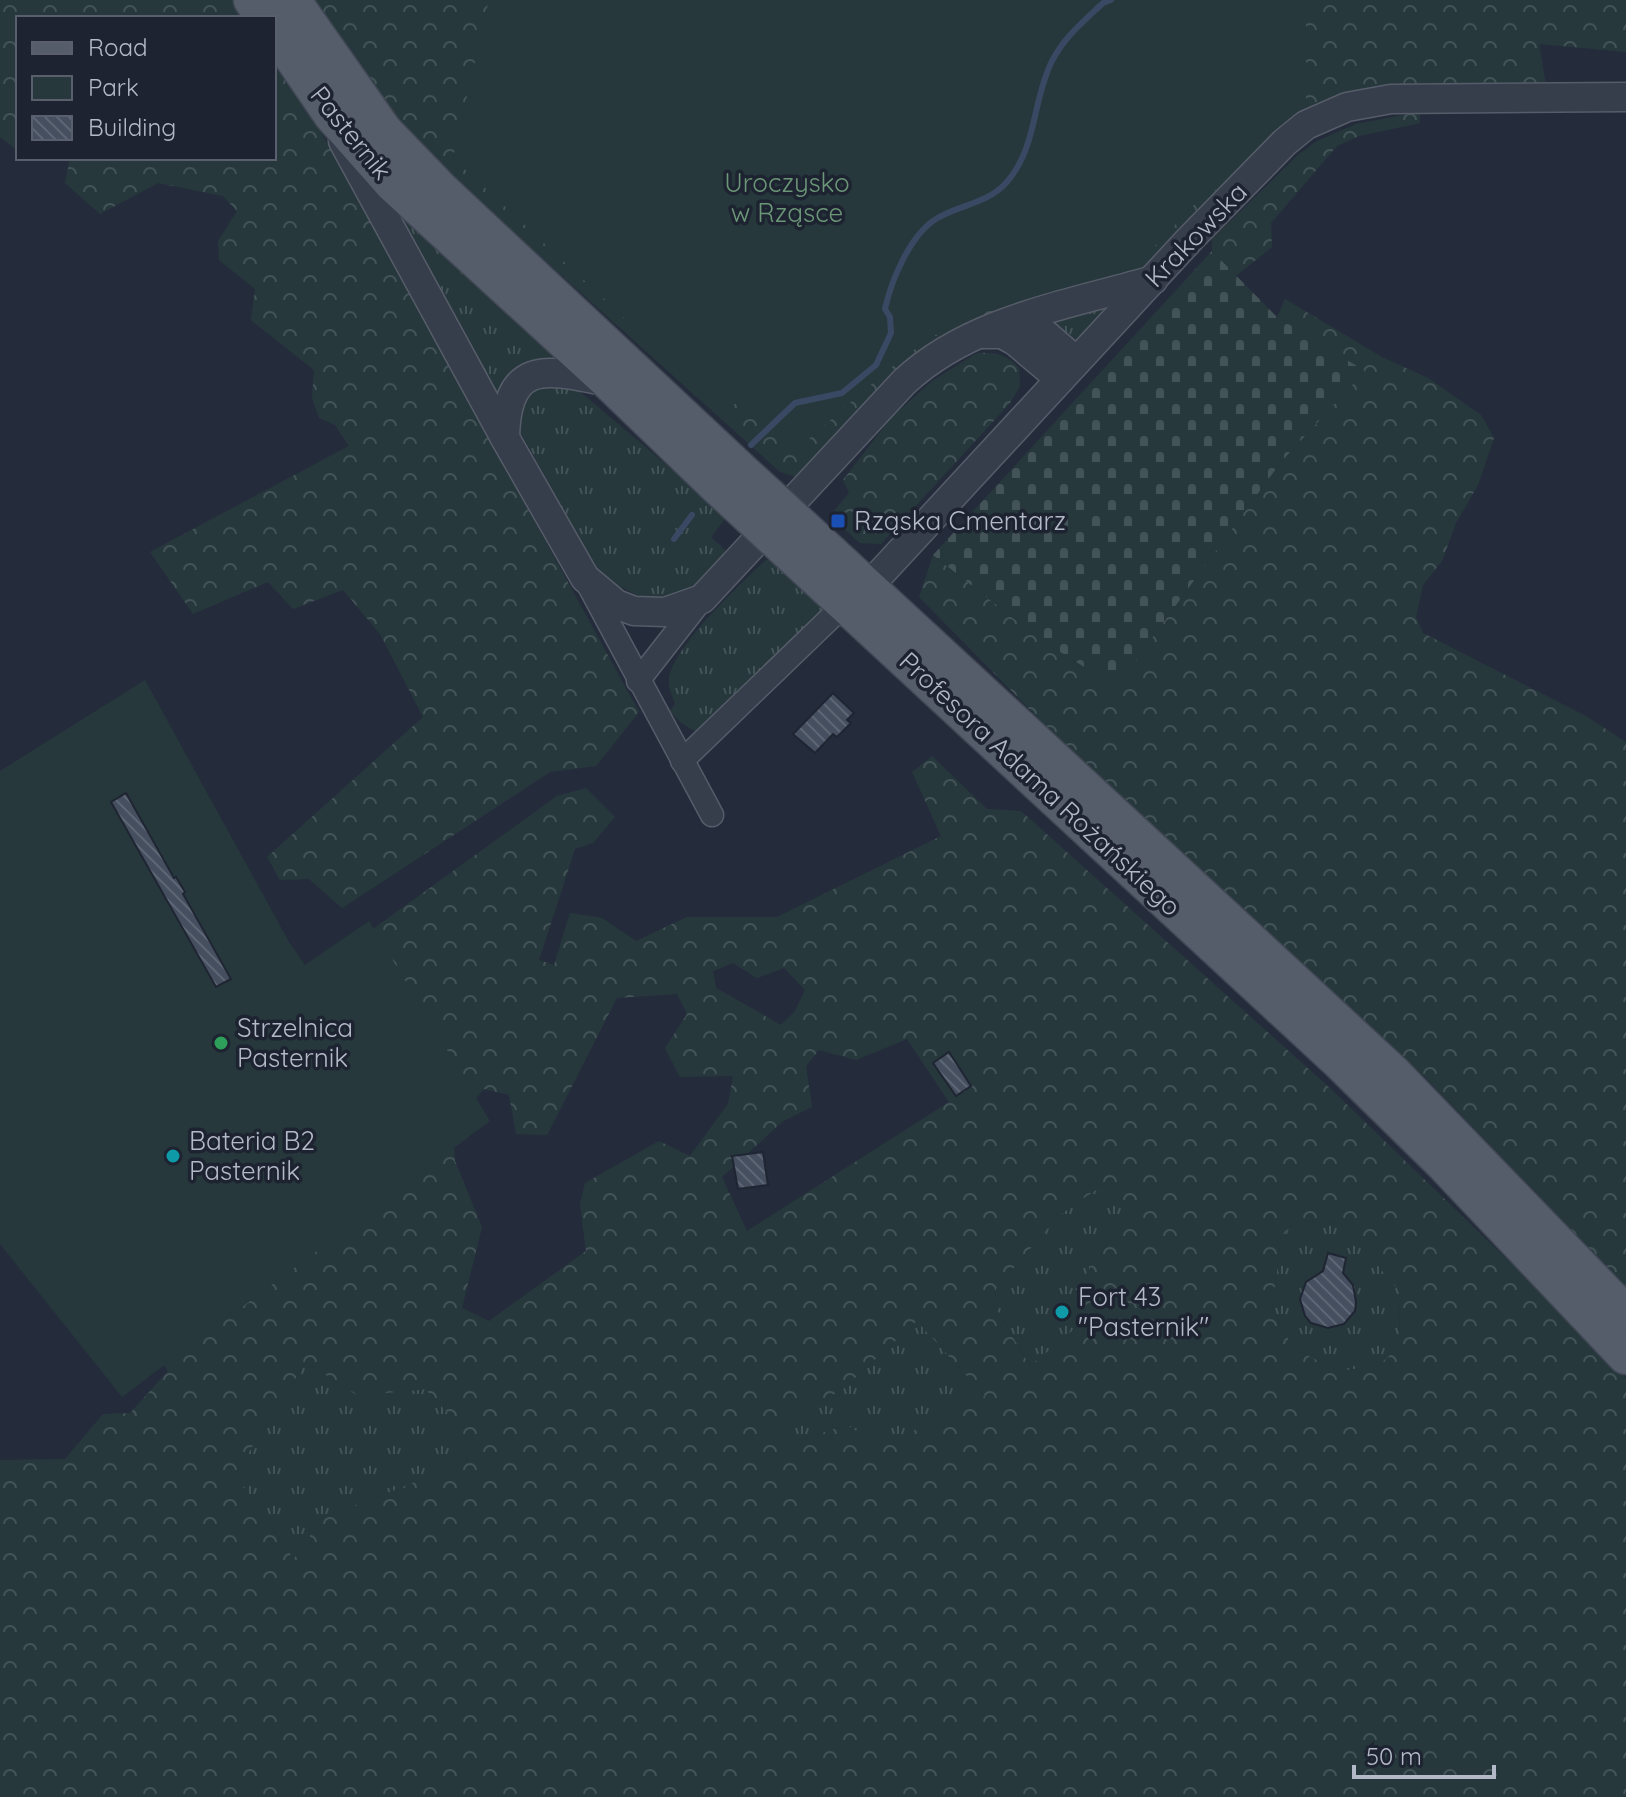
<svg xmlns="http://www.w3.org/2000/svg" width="1626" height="1797" font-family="Quicksand,sans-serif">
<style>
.grass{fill:url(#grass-tufts)}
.forest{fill:url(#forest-crowns);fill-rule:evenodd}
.cemetery{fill:url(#cemetery-stones)}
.green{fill:#26383c}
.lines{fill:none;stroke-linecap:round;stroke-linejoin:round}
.stream{stroke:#3a4963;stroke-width:6}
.building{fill:url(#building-back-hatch);stroke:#1f2532;stroke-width:2}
.minor-casing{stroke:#565c69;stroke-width:25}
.tertiary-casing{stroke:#565c69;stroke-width:31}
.primary-casing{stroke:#414754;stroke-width:39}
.minor{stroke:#373e4b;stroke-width:22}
.tertiary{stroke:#373e4b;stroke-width:28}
.primary{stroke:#555d6b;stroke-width:36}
.primary-bridge-casing{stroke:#414754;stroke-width:39;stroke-linecap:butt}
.primary-bridge{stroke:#555d6b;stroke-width:36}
.transit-dot{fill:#1a4fb4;stroke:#1d2330;stroke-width:3}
.leisure-dot{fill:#2e9e5b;stroke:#1d2330;stroke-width:3}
.culture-dot{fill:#0f9aa8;stroke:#1d2330;stroke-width:3}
.labels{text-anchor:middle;stroke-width:7;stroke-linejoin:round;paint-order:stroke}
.street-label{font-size:26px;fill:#b3b9c7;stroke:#1d2330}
.park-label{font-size:26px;fill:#6b9677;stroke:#1d2330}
.poi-label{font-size:26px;fill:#b3b9c7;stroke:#1d2330;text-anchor:start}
</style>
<defs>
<pattern id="grass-tufts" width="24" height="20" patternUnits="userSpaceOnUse" patternTransform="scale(2)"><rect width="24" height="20" fill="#26383c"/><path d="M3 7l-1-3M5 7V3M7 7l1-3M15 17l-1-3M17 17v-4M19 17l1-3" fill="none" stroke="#435357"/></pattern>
<pattern id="forest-crowns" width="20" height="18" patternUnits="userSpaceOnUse" patternTransform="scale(2)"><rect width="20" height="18" fill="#26383c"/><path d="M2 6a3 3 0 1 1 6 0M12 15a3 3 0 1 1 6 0" fill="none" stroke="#435357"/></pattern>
<pattern id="cemetery-stones" width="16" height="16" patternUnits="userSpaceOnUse" patternTransform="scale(2)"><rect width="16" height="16" fill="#26383c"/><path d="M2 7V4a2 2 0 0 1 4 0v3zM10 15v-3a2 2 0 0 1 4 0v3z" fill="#435357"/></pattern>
<pattern id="building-back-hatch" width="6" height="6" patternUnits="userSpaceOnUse" patternTransform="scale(2)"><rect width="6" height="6" fill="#454f5f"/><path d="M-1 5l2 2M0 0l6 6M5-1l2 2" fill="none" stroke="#5d6674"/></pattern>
</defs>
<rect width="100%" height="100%" fill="#242c3b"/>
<g class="grass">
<polygon points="387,199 558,358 531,365 497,397"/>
<polygon points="1114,303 1077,347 1049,320"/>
<polygon points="549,381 578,390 727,516 711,537 729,554 686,594 643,598 601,577 517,426 524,396"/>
<path d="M766,560h7l54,46 -6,13 -123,114 -18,-11 -10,-11 5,-7c-2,-7 -7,-17 -6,-24 1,-30 74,-99 97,-120z"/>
<polygon points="1106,1183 1131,1209 1073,1294 1087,1318 1031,1367 994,1305 996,1289 1058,1216"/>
<polygon points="1297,1221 1343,1223 1400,1292 1399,1347 1378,1366 1340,1371 1294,1349 1272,1310 1281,1237"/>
<polygon points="917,1321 986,1396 880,1448 847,1425 780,1446 766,1426 841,1391"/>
<polygon points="306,1362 358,1396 425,1389 458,1423 468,1462 309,1524 311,1548 293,1558 235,1474"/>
</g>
<g class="forest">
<polygon points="0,0 237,0 248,18 18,18 18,151 0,137"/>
<path d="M313,0h1313v52l-87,-8 7,41h-150l-73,17 -48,30 -126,135 -197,65c-61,34 -105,95 -152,146l-20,-6 -340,-306 -63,-66z"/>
<polygon points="274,59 328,144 639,712 596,766 550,772 342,908 309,879 280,880 267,857 423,717 380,634 343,590 293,609 268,582 193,614 150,552 349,446 335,425 319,418 312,398 314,370 251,320 255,289 219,260 218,241 237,211 223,196 158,183 100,214 65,183 70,158 274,158"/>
<polygon points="1419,112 1420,123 1359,136 1337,146 1271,223 1272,247 1236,276 1212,251 1212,239 1298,155 1317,141 1356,124"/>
<polygon points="1285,299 1382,357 1428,378 1481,415 1494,438 1478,485 1456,523 1442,561 1423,585 1416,617 1423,633 1584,715 1626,742 1626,1287 1424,1076 1221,893 1056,736 919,597 933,555 1041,640 1116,687 1281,462 1364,372 1277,317"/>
<path d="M977,353c19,-1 29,1 42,15l1,18 -10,17 -129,141 -21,-1 -30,-27 19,-23 -6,-13 48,-62 41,-37z"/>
<path d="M932,756l55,53 34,2 309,277 220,213 76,77v419h-1626v-337l65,-1 38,-45 27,-1 38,-42 -30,-43 221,-389 198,-143 29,-8 29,29 -22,26 -18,6 -36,111 15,5 16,-52 32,5 34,23 51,-24h90l164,-81 -29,-64zM733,963l24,15 27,-10 21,22 -10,21 -14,14 -65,-37 -3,-17zM677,994l10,20 -22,34 15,29 53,-1 -5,28 -38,52 -31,-15 -74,42 -5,21 6,47 -97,70 -27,-13 20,-81 -27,-66 -2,-36 31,-36 25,6 7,39 31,1 70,-137zM907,1039l42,63 -202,129 -25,-54 61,-56 29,-14 -6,-41 13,-16 37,10zM1106,1183l25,26 -59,85 15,25 -57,47 -36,-61 2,-16 62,-73zM1297,1221l46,2 57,69 -1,55 -21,19 -38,5 -46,-22 -22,-39 9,-73zM917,1321l68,75 -105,51 -33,-22 -67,21 -14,-20 75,-35zM306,1362l52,34 67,-7 32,34 11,38 -159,63 2,24 -18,10 -58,-84z"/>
</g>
<polygon class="cemetery" points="1212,251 1277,317 1365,371 1281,462 1116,687 1041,640 933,555"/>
<g class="green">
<path d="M489,0h817v106l-28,20 -59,67 -8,-6 -76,80 -71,26 -2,5c-29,5 -62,7 -90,18 -51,18 -119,86 -162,122l-11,14 -54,-52 -23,9 -269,-251z"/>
<polygon points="145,680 289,942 305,965 369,921 490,1121 122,1397 0,1244 0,771"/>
</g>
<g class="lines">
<g class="stream">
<path d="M751,445l44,-42 47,-10 34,-28 15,-32 -1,-16 -5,-8c6,-28 25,-74 51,-90 22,-14 51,-15 70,-36 31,-35 26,-80 45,-120 12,-25 32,-41 52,-60l8,-3"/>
<polyline points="674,539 692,515"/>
</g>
</g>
<g class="building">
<polygon points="833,693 854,713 847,720 851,723 837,737 833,734 815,753 793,734"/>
<polygon points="126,793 174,878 176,877 185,892 183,894 231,979 216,987 111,802"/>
<polygon points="949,1052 971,1086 956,1096 933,1063"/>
<polygon points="763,1152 768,1185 738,1189 732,1156"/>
<polygon points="1328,1253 1346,1258 1343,1273 1353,1285 1356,1302 1355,1311 1344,1324 1328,1328 1311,1323 1305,1316 1300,1299 1306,1282 1323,1271"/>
</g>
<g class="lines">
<g class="minor-casing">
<g id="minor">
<polyline points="589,586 712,815"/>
<polyline points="638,681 702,599"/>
<polyline points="682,761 845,604"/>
</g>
</g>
<g class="tertiary-casing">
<g id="tertiary">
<path d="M343,141l162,297 80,140 31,26 18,7 31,1 37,-13 202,-217c66,-62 164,-77 249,-102"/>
<polyline points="1018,319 1037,327 1076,361"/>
<polyline points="982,334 1002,334 1015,341 1060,379"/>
<path d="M505,437c2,-80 43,-67 104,-55"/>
<polyline points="869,586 1189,240 1285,142 1306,125 1347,107 1391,99 1626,97"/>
</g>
</g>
<g class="primary-casing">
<g id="primary">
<polyline points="252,0 265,18"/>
<polyline points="292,0 384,131 441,190 738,468"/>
<polyline points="274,30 332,115 393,184 609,382 718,487"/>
<polyline points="822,545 1393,1073 1626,1314"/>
<polyline points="795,558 1340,1062 1445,1165 1626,1356"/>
</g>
</g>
<use href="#minor" class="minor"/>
<use href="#tertiary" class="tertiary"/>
<use href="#primary" class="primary"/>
<g class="primary-bridge-casing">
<g id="primary-bridge">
<polyline points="738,468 822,545"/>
<polyline points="718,487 795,558"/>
</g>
</g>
<use href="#primary-bridge" class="primary-bridge"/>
</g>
<rect class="transit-dot" x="830" y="513" width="16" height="16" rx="4"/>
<circle class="leisure-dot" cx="221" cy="1043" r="8"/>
<g class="culture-dot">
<circle cx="173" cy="1156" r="8"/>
<circle cx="1062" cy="1312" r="8"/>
</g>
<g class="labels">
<g class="street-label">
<text transform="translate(351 133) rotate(51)" y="9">Pasternik</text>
<text transform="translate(1196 235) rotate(-46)" y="9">Krakowska</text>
<text transform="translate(1040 784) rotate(43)" y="9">Profesora Adama Rożańskiego</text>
</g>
<g class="park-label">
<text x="787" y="192">Uroczysko<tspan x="787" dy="30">w Rząsce</tspan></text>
</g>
<g class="poi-label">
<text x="854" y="530">Rząska Cmentarz</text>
<text x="237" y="1037">Strzelnica<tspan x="237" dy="30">Pasternik</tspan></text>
<text x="189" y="1150">Bateria B2<tspan x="189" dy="30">Pasternik</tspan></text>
<text x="1078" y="1306">Fort 43<tspan x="1078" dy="30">"Pasternik"</tspan></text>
</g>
</g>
<rect x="16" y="16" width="260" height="144" fill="#1d2330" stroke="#595f6c" stroke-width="2"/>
<rect x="32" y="42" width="40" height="12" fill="#555d6b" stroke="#595f6c" stroke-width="2"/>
<text x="88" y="56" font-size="24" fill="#b3b9c7">Road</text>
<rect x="32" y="76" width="40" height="24" fill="#26383c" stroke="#595f6c" stroke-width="2"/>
<text x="88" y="96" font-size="24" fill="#b3b9c7">Park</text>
<rect x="32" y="116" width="40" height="24" fill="url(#building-back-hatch)" stroke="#595f6c" stroke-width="2"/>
<text x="88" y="136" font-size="24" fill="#b3b9c7">Building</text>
<path d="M1354 1765v12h140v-12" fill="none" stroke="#b3b9c7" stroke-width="4"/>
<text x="1366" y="1765" font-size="24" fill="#b3b9c7" stroke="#1d2330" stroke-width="6" paint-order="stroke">50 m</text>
</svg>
